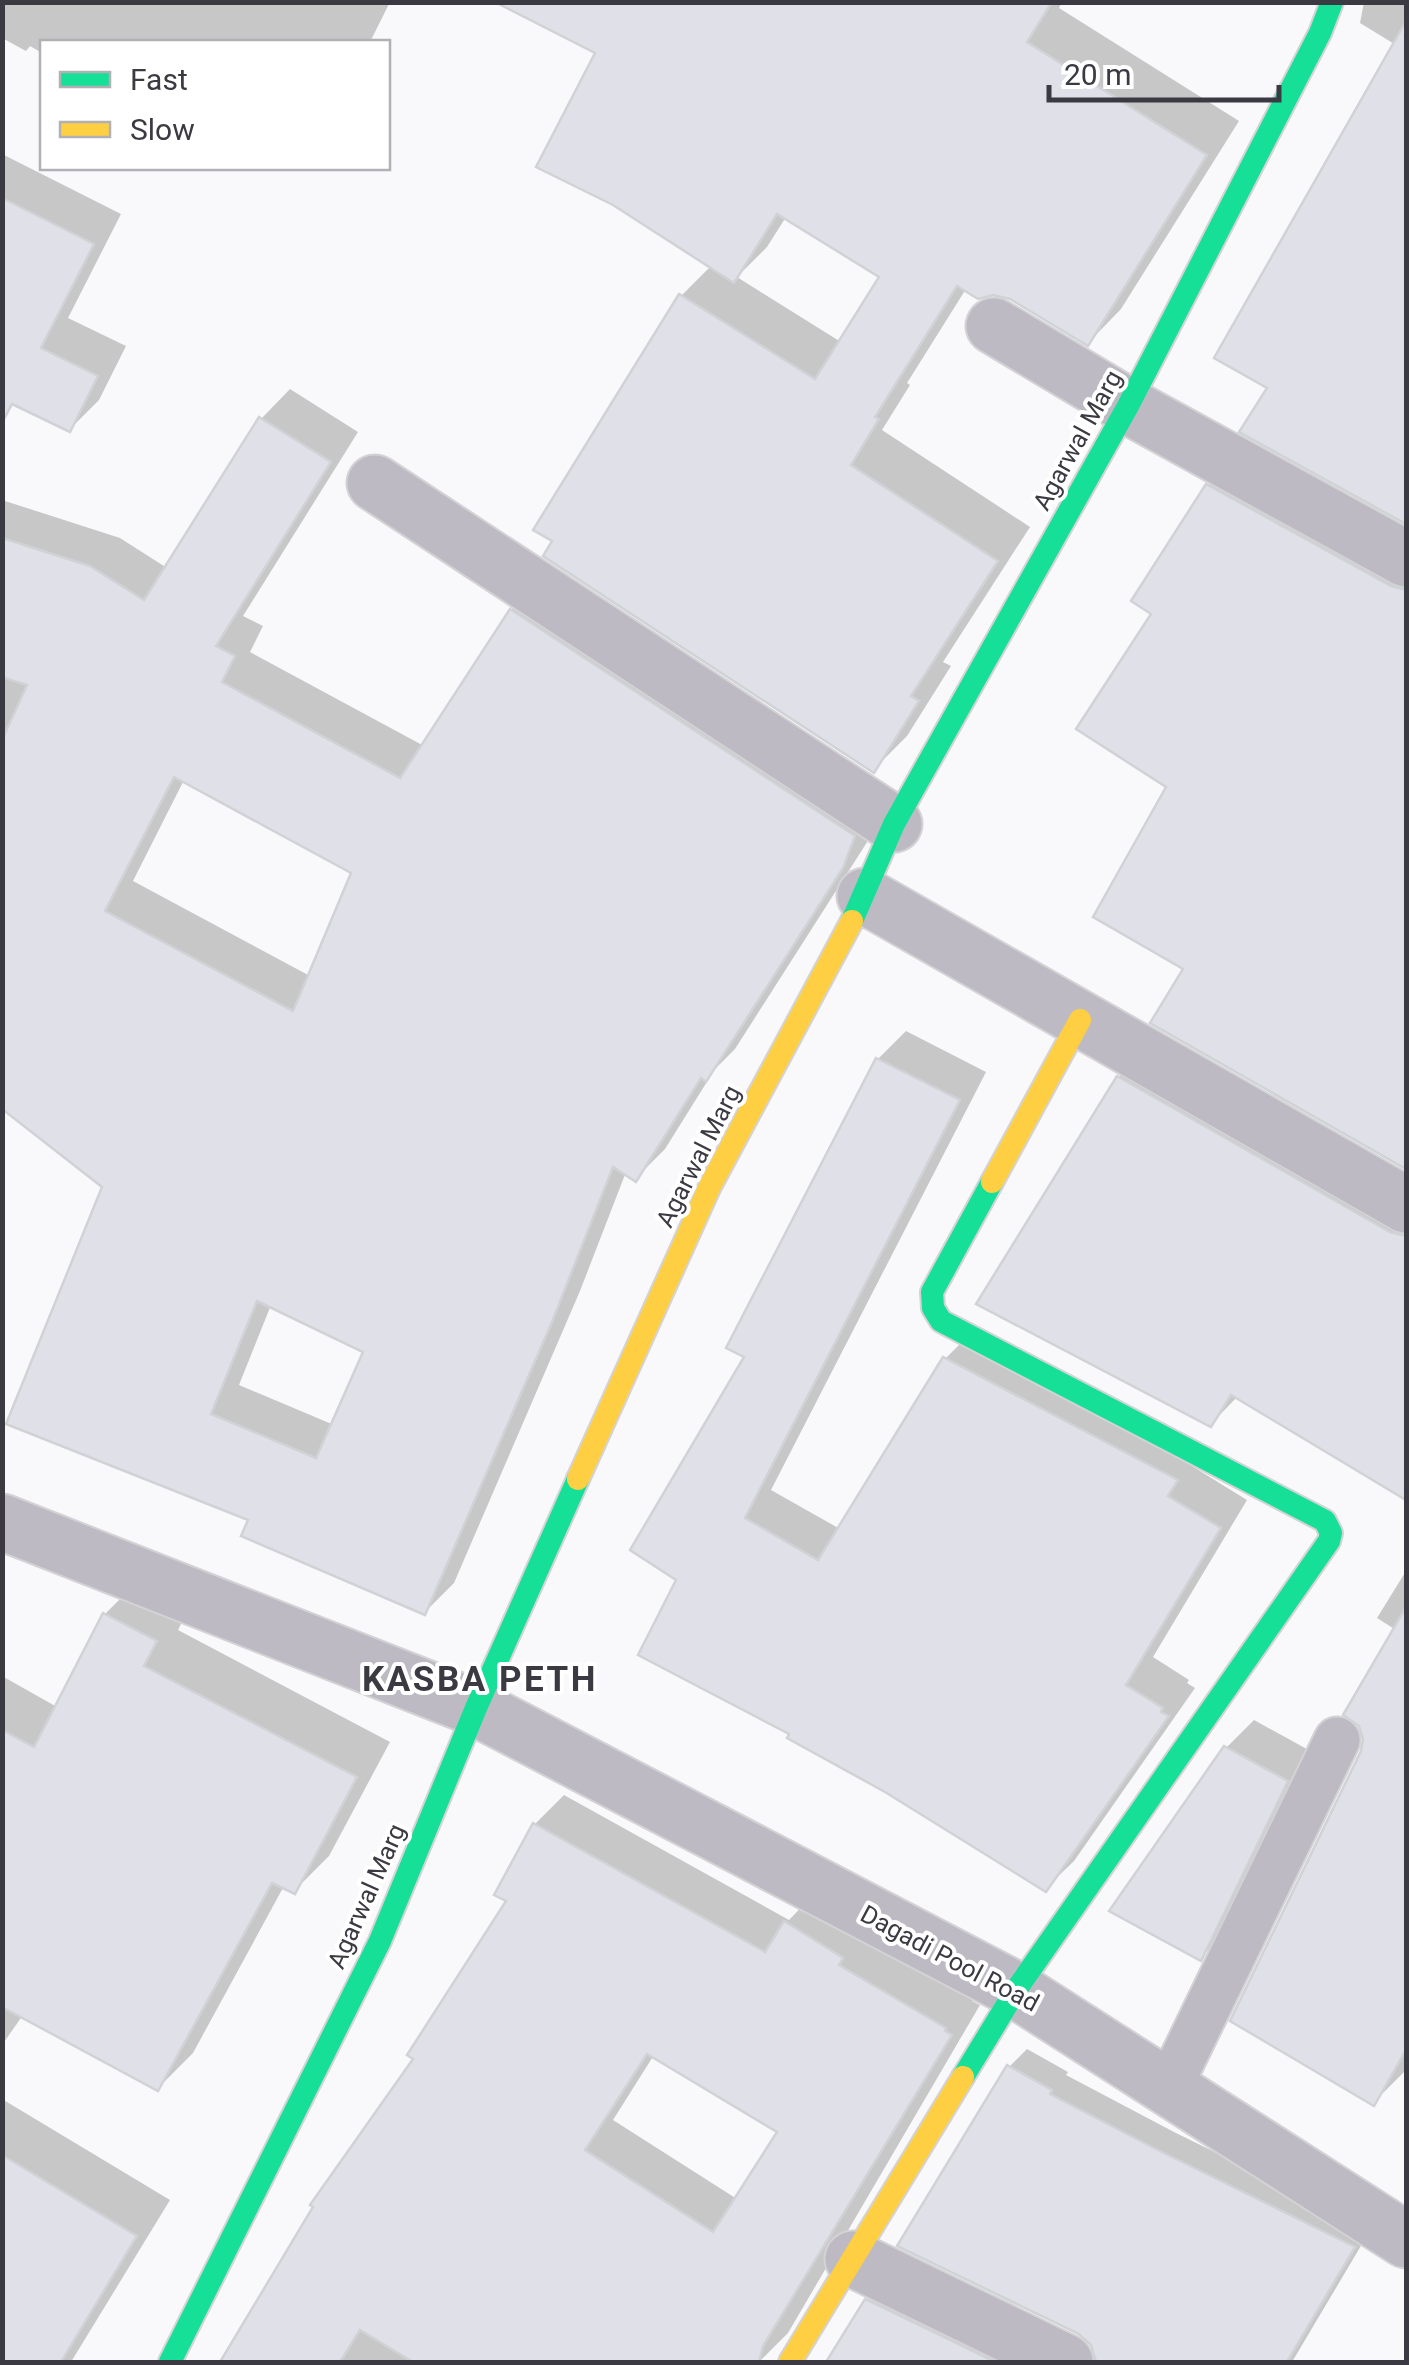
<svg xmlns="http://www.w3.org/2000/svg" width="1409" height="2365" font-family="Roboto,sans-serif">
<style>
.shadow{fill:#0003;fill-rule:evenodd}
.building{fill:#e0e1e8;stroke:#d0d2d6;stroke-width:2.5;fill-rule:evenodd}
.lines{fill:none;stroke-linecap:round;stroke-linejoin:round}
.lane-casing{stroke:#d3d3d6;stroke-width:49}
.street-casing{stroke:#d3d3d6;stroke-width:59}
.fast-casing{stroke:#d3d3d6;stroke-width:26}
.slow-casing{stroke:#d3d3d6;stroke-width:26}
.lane{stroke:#bebac3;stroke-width:45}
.street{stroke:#bebac3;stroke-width:55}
.fast{stroke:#16e098;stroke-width:22}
.slow{stroke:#ffcf43;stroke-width:22}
.labels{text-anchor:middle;stroke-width:8;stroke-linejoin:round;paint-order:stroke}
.street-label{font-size:25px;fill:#3b3a43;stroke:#fff}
.district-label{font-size:35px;font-weight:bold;letter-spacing:2.5px;fill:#3b3a43;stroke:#fff}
</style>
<rect width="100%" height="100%" fill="#f9f9fb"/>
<g class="shadow">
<polygon points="2,2 390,2 370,42 42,42 42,53 30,46 26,51 2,38"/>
<path d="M500,2h562l-3,6 180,113 -118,188 -33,34 -77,-46 -45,-8 -59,94 3,2 -28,45 148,97 -87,135 8,4 -44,70 -34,34 -192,-474 30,-30 -113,-214zM786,217l96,60 -41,65 -104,-65 30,-30z"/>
<polygon points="1364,2 1406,2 1406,521 1243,431 1270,387 1396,45 1360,23"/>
<polygon points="2,154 121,214 68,318 126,346 99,400 70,429 9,399 2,412"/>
<path d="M290,389l68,43 -115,184 20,10 -13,26 174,94 87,-136 30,-29 330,255 -136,213 -20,20 -50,80 -29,29 -10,-6 -46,119 -126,292 -29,29 -174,-93 -146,-333 -103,-80v-606l118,38 47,30 94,-149zM184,780l170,92 -44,104 -177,-95zM271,1305l95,46 -32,74 -95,-40z"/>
<polygon points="1241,452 1406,543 1406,1166 1153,1022 1187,968 1154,613 1208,486"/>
<polygon points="906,1031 986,1072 771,1490 840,1529 945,1359 973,1331 1247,1500 1153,1657 1189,1680 1187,1683 1195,1688 1074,1861 1046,1888 792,1733 679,1580 748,1356 878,1059"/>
<polygon points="1152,1044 1406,1189 1406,1497 1238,1396 1211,1424 1119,1077"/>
<polygon points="1406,1571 1406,2070 1373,2103 1363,1752 1396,1630 1377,1618"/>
<polygon points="140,1579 190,1606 178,1630 390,1742 329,1856 294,1891 284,1886 193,2053 158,2088 23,2015 2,2045 2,1676 57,1707 105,1614"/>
<polygon points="1254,1720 1314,1753 1228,1930 1200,1958 1226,1748"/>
<path d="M564,1795l225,125 26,-27 159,105 -2,3 8,4 -192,328 -29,29 -45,-30 -19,30h-441l-23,-13 186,-291 92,-158 26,-76zM654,2055l127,76 -44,68 -124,-79z"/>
<polygon points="1027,2049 1068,2072 1066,2075 1174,2132 1371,2229 1292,2362 1098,2362 1009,2067"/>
<polygon points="2,2099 170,2200 71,2362 2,2362"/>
<polygon points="885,2283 1049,2362 829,2362 867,2301"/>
</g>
<g class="building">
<polygon points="495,2 1052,2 1027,42 1207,155 1088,346 1010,299 993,295 978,299 957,286 875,417 879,419 851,465 998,561 911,696 919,701 874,773 543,556 552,541 533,530 679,294 815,379 879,277 777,214 734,283 613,205 536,167 595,53"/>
<polygon points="1406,21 1406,524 1239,432 1267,388 1214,358"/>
<polygon points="2,198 94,244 41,348 98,376 70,432 12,404 2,423"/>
<path d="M259,417l72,45 -115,184 19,10 -13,26 178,96 110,-169 345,227 -12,32 -137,214 -5,-4 -65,104 -23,-15 -61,155 -127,293 -184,-79 7,-16 -242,-96 96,-237 -100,-78v-369l25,-55 -25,-8v-139l88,28 54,34zM174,777l177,96 -58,138 -188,-100zM257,1301l106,51 -47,106 -105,-44z"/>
<polygon points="1206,484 1391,586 1406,590 1406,1169 1150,1023 1183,969 1093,917 1166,787 1076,729 1151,614 1131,601"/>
<polygon points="876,1058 960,1100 745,1518 818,1560 943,1357 1178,1480 1168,1496 1221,1528 1126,1685 1163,1708 1161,1712 1169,1716 1046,1892 885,1792 787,1738 789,1734 638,1655 676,1580 630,1550 744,1357 726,1348"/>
<polygon points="1117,1076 1390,1232 1406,1236 1406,1500 1231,1395 1211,1427 976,1304"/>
<polygon points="1406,1607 1406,2050 1374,2106 1230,2021 1361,1751 1363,1739 1359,1726 1343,1715"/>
<polygon points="103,1613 157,1641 144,1666 357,1777 295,1894 272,1883 158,2091 2,2007 2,1730 34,1747"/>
<polygon points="1224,1746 1288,1781 1201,1961 1109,1911"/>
<path d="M533,1823l232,129 19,-31 59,37 -4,7 107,63 -1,3 7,4 -189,311 -4,16h-346l-53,-32 -20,32h-120l93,-155 -3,-2 103,-146 -6,-4 99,-154 -12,-6zM647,2054l130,78 -64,100 -128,-82z"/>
<polygon points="1007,2065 1052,2090 1050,2094 1156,2149 1355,2247 1287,2362 1096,2362 1091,2345 1079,2334 897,2246"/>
<polygon points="2,2155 137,2236 61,2362 2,2362"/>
<polygon points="865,2299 995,2362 826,2362"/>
</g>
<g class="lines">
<g class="lane-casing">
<polyline id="lane" points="1169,2087 1337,1740"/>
</g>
<g class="street-casing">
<g id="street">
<polyline points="994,326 1128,406 1406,559"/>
<polyline points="375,483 894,824"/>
<polyline points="865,896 1406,1205"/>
<polyline points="2,1522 476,1708 1016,1990 1406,2240"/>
<polyline points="853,2259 1065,2362"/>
</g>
</g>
<g class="fast-casing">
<g id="fast">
<polyline points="852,921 894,824 1128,406 1320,33 1332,2"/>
<polyline points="963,2077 1016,1990 1329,1541 1331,1533 1325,1521 941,1321 933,1308 932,1292 992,1182"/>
<polyline points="170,2362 380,1941 476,1708 578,1479"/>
</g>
</g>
<g class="slow-casing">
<g id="slow">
<polyline points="992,1182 1080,1020"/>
<polyline points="578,1479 710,1186 852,921"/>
<polyline points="790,2362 963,2077"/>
</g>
</g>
<use href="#lane" class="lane"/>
<use href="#street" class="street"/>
<use href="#fast" class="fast"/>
<use href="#slow" class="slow"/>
</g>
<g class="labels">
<g class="street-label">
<text transform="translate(1077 440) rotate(-61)" y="9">Agarwal Marg</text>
<text transform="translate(698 1156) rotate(-63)" y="9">Agarwal Marg</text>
<text transform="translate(366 1896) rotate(-66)" y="9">Agarwal Marg</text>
<text transform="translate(950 1958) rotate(28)" y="9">Dagadi Pool Road</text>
</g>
<g class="district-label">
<text x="480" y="1691">KASBA PETH</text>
</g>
</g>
<rect width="1409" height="2365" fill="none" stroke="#3b3a43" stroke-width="10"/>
<rect x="40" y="40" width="350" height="130" fill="#ffffff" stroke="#b1b0b4" stroke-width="2.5"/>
<rect x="60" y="72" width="50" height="15" fill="#16e098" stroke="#b1b0b4" stroke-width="2.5"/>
<text x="130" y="90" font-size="30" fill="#3b3a43">Fast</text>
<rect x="60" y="122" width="50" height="15" fill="#ffcf43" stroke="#b1b0b4" stroke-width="2.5"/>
<text x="130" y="140" font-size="30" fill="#3b3a43">Slow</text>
<path d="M1049 85v15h230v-15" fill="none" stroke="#3b3a43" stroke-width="5"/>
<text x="1064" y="85" font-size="30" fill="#3b3a43" stroke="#ffffff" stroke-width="8" paint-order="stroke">20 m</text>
</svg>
